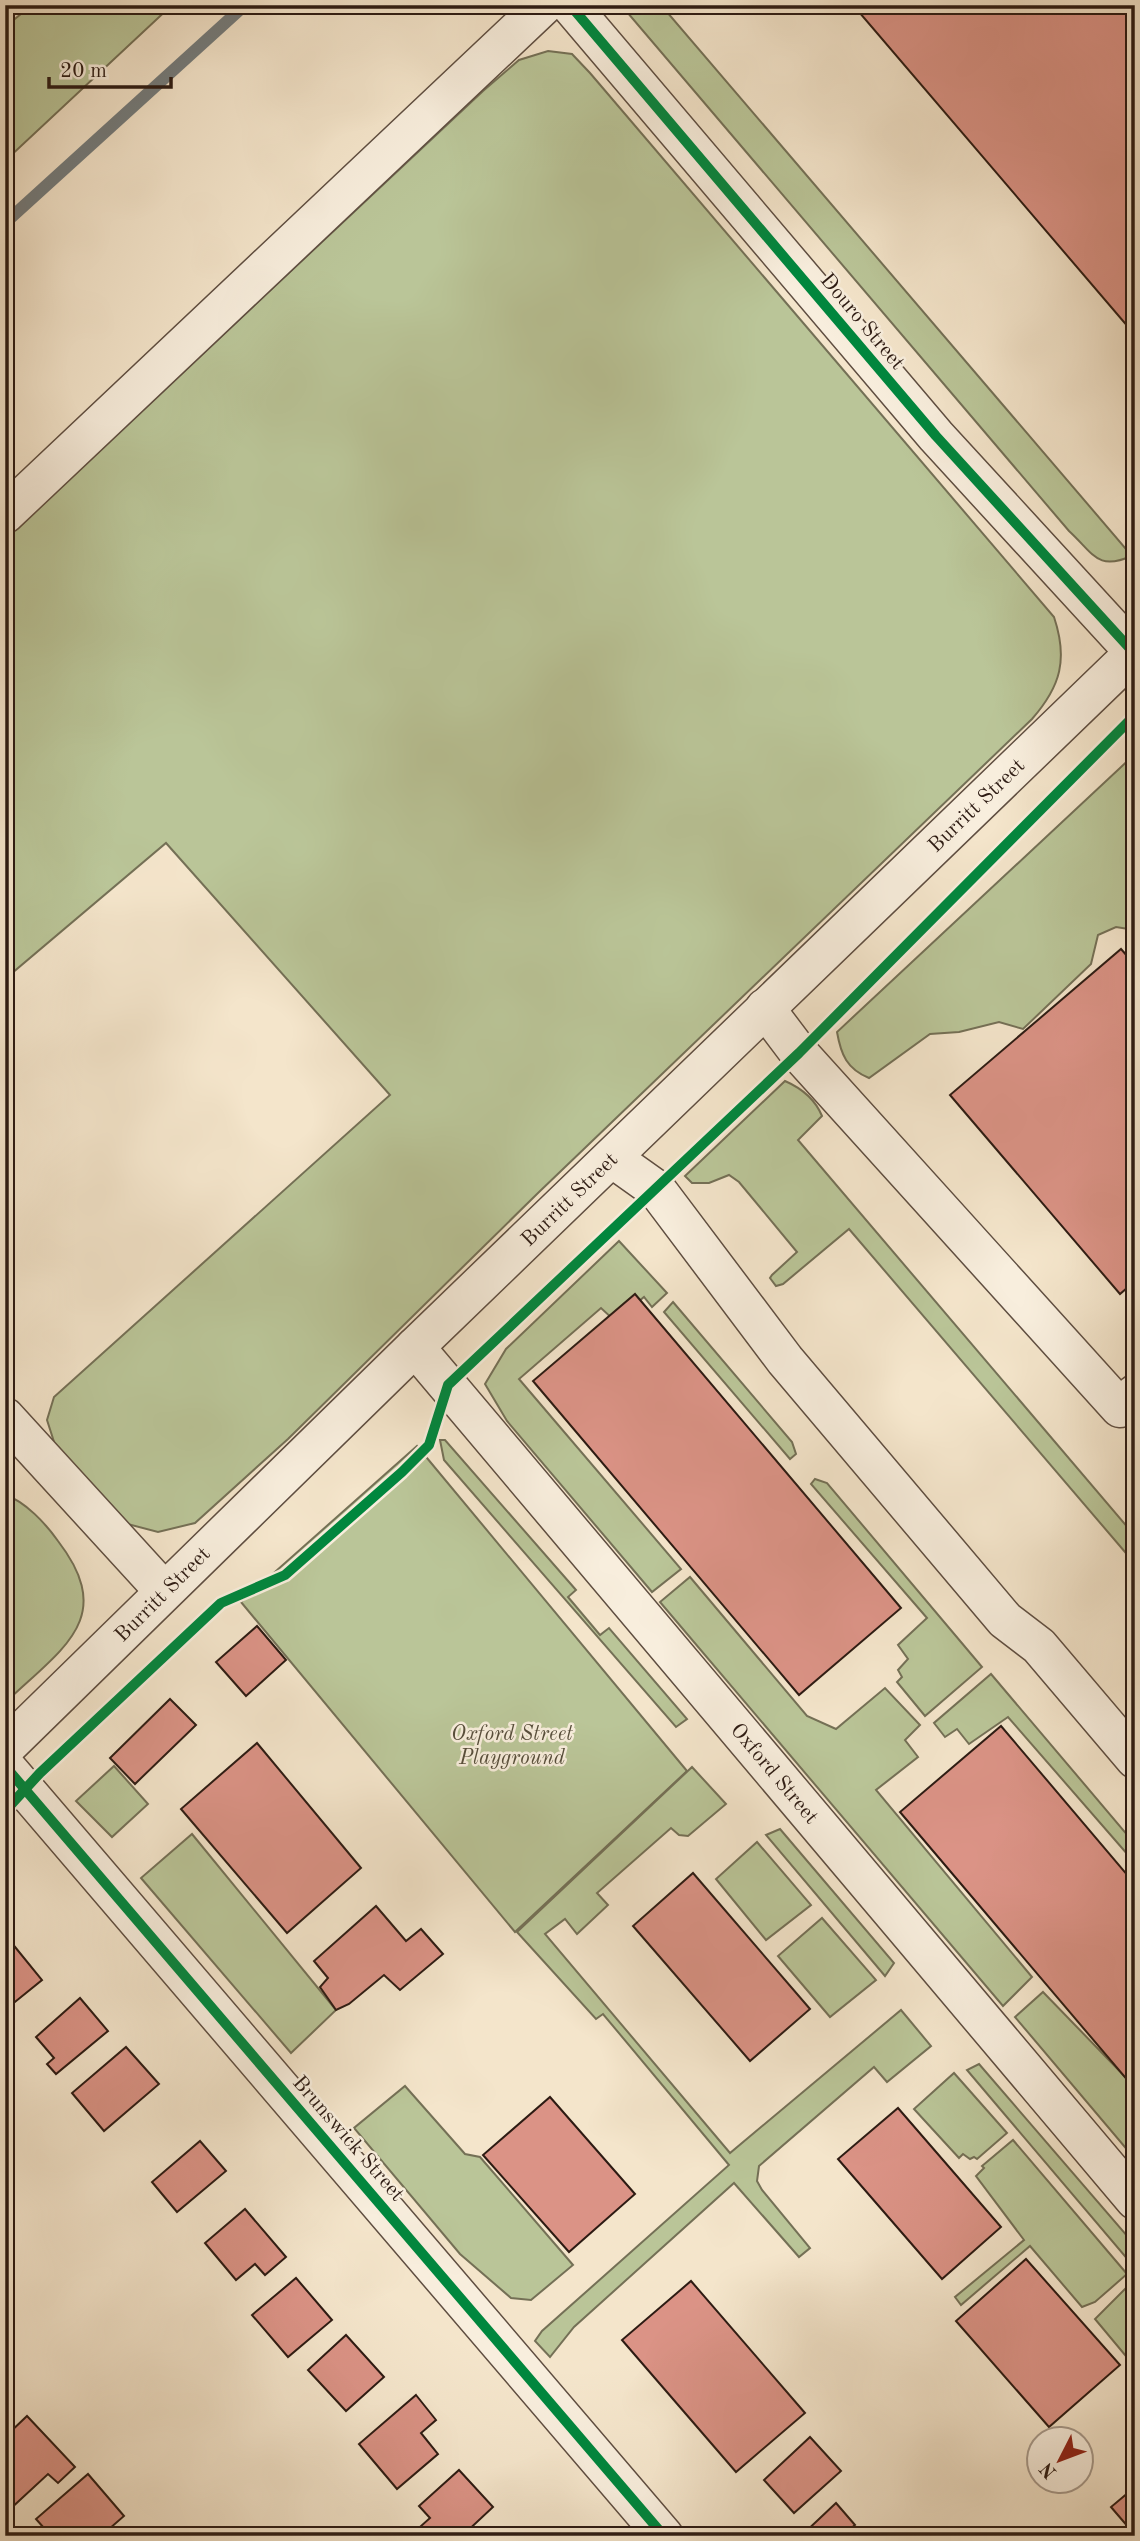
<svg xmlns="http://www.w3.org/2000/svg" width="1140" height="2541" font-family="'Old Standard TT',serif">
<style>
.green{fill:#bac598;stroke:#747056;stroke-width:2}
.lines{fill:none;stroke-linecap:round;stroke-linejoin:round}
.stream{stroke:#747c7d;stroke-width:12}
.building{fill:#db9386;stroke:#2d1b13;stroke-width:2}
.minor-casing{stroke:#5f4e41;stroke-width:41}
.minor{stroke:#f8eedd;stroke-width:38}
.cycleway-casing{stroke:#f8eedd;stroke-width:15}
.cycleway{stroke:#00873e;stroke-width:10}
.labels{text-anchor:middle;stroke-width:5;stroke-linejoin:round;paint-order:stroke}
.street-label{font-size:21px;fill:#2d1b13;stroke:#f8eedd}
.park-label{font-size:21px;font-style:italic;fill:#574e3b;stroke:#f8eedd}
</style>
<rect width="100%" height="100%" fill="#f4e5cb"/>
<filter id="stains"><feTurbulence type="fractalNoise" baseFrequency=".00286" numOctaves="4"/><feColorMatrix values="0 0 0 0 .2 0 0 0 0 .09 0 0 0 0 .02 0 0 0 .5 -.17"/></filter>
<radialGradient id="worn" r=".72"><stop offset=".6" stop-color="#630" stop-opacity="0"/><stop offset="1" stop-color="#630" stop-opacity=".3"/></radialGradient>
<g class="green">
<polygon points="32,5 66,5 75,13 84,5 172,5 5,161 5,27"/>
<path d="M621,5h40l471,551c-35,15 -38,-2 -63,-25z"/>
<path d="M548,51l24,3 18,19 464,544c14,42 7,69 -22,102l-494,474 -250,246 -93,84 -37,9 -38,-10 -64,-74 -9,-28 7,-23 336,-302 -224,-252 -161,136v-440l478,-448 36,-31z"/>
<path d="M1135,754v176l-19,-3 -18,8 -7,29 -68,65 -24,-7 -40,10 -29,2 -61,44c-22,-9 -28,-23 -32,-46z"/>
<path d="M785,1081c16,7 30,18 37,35l-24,24 337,396v7l-10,9 -276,-323 -66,55 -7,2 -6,-8 2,-3 25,-23 -58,-70 -10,-7 -20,8h-17l-7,-7z"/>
<polygon points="619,1241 667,1293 652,1307 644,1297 615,1321 601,1308 519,1379 681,1569 652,1592 507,1421 485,1384 506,1349"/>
<polygon points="673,1302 792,1442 796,1454 790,1459 664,1312"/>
<polygon points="440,1440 445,1440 576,1590 568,1597 600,1635 609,1628 687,1719 676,1727 444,1460"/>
<polygon points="417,1446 687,1771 515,1932 241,1602"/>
<polygon points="815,1479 827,1483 982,1667 925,1716 897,1682 902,1677 898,1670 908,1659 898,1645 927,1618 811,1484"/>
<path d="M5,1495c20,6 41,29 53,46 60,78 3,108 -53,162z"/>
<polygon points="690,1577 807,1716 836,1729 885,1688 920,1725 905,1740 918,1757 876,1790 1032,1977 1003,2006 660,1602"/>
<polygon points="991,1674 1135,1844 1135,1863 1008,1717 969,1744 957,1729 945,1737 934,1723"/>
<polygon points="114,1766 148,1804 112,1837 76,1801"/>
<polygon points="692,1767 726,1804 688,1836 679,1835 671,1828 597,1893 608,1905 577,1934 565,1919 545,1934 730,2153 901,2010 931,2046 887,2082 874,2067 759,2166 757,2181 762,2190 810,2248 799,2257 734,2183 574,2327 550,2357 535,2341 542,2331 729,2165 603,2014 596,2019 517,1932"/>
<polygon points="780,1829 894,1963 885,1976 766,1835"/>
<polygon points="192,1834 336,2010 291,2053 141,1878"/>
<polygon points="757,1842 811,1905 766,1940 716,1879"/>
<polygon points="822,1918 876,1980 830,2017 778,1956"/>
<polygon points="1043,1992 1135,2087 1135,2159 1015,2017"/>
<polygon points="979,2064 1135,2245 1135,2268 967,2070"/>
<polygon points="954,2073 1007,2133 977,2159 974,2157 970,2159 963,2154 959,2158 914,2109"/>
<polygon points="405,2086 465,2154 480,2157 573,2265 531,2300 511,2298 460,2254 354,2128"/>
<polygon points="1013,2140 1127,2274 1095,2302 1082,2307 1030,2246 961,2305 955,2297 1024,2240 976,2176 984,2168 982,2166"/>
<polygon points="1134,2280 1135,2281 1135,2367 1095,2319"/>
</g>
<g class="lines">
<polyline class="stream" points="5,223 245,5"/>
</g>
<g class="building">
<polygon points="853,5 1135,5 1132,18 1135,21 1135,335"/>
<polygon points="1121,949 1135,965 1135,1281 1120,1294 950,1095"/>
<polygon points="635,1294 901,1608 799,1695 533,1381"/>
<polygon points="257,1626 286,1660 246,1696 216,1662"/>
<polygon points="170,1699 196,1725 135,1784 110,1758"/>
<polygon points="1001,1726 1135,1884 1135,2089 900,1812"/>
<polygon points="257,1743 361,1868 287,1933 181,1809"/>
<polygon points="693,1873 810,2009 750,2061 633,1926"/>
<polygon points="376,1906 406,1941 421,1929 443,1954 400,1990 384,1975 349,2004 336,2010 320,1987 328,1978 314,1961"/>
<polygon points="11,1942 42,1980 5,2010 5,1947"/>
<polygon points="80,1998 108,2031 56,2074 47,2064 54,2058 36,2037"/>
<polygon points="126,2047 159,2084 104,2131 72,2093"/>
<polygon points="550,2097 635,2194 569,2252 483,2155"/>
<polygon points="898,2108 1001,2227 942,2279 838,2159"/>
<polygon points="200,2141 226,2171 177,2212 152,2182"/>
<polygon points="245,2209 286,2257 265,2275 255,2264 236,2280 205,2243"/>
<polygon points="1026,2259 1120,2365 1049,2427 956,2321"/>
<polygon points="296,2278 332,2320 288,2357 252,2315"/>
<polygon points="691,2281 805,2413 736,2472 622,2340"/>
<polygon points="346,2335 384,2377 346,2411 308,2370"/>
<polygon points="416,2395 436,2420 421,2433 438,2454 397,2489 359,2444"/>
<polygon points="27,2416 75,2467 58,2483 48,2474 8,2511 5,2508 5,2437"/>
<polygon points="810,2437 841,2471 794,2513 764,2480"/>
<polygon points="459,2470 493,2507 462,2536 429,2536 421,2526 430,2518 419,2506"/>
<polygon points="88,2474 124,2516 101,2536 51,2536 36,2519"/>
<polygon points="1135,2487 1135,2535 1111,2507"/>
<polygon points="836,2503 855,2525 842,2536 801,2536"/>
</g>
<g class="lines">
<g class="minor-casing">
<g id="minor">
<polyline points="570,5 936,436 1135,653"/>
<polyline points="5,514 544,5"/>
<polyline points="765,1008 799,1053 1120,1408 1135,1394"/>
<polyline points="612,1158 657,1190 785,1360 1005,1620 1039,1646 1135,1759"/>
<polyline points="415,1347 1135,2200"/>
<polyline points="5,1417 164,1591"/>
<polyline points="5,1748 415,1347 1135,652"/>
<polyline points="5,1766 664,2536"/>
</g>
</g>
<use href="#minor" class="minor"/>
<g class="cycleway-casing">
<g id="cycleway">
<polyline points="570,5 936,436 1134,653"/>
<polyline points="5,1766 664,2536"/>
<polyline points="5,1811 40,1773 221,1603 285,1575 402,1472 429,1445 448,1385 799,1053 1135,715"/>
</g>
</g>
<use href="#cycleway" class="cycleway"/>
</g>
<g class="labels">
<g class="street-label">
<text transform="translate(863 321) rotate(50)" y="7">Douro Street</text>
<text transform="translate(976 805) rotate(-44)" y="7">Burritt Street</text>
<text transform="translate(569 1199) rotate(-44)" y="7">Burritt Street</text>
<text transform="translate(162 1594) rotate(-45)" y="7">Burritt Street</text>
<text transform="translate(775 1773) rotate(50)" y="7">Oxford Street</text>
<text transform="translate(349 2138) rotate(49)" y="7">Brunswick Street</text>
</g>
<g class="park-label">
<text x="512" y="1740">Oxford Street<tspan x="512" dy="24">Playground</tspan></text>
</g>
</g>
<rect width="1140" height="2541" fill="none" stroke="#f4e5cb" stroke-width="28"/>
<rect x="7" y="7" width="1126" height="2527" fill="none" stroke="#2d1b13" stroke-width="3.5"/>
<rect x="14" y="14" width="1112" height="2513" fill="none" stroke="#2d1b13" stroke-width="2"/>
<g transform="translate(1060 2460) rotate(228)"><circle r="33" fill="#f8eedd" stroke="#a79a8c" stroke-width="2"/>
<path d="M0-5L12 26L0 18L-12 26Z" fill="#8f2418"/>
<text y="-10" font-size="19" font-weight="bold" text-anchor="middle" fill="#2d1b13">N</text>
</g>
<path d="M49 77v10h122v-10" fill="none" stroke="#2d1b13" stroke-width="3.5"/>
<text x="60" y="77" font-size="21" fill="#2d1b13" stroke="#f8eedd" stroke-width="5" paint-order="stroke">20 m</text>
<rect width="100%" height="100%" filter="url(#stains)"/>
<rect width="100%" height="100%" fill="url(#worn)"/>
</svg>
